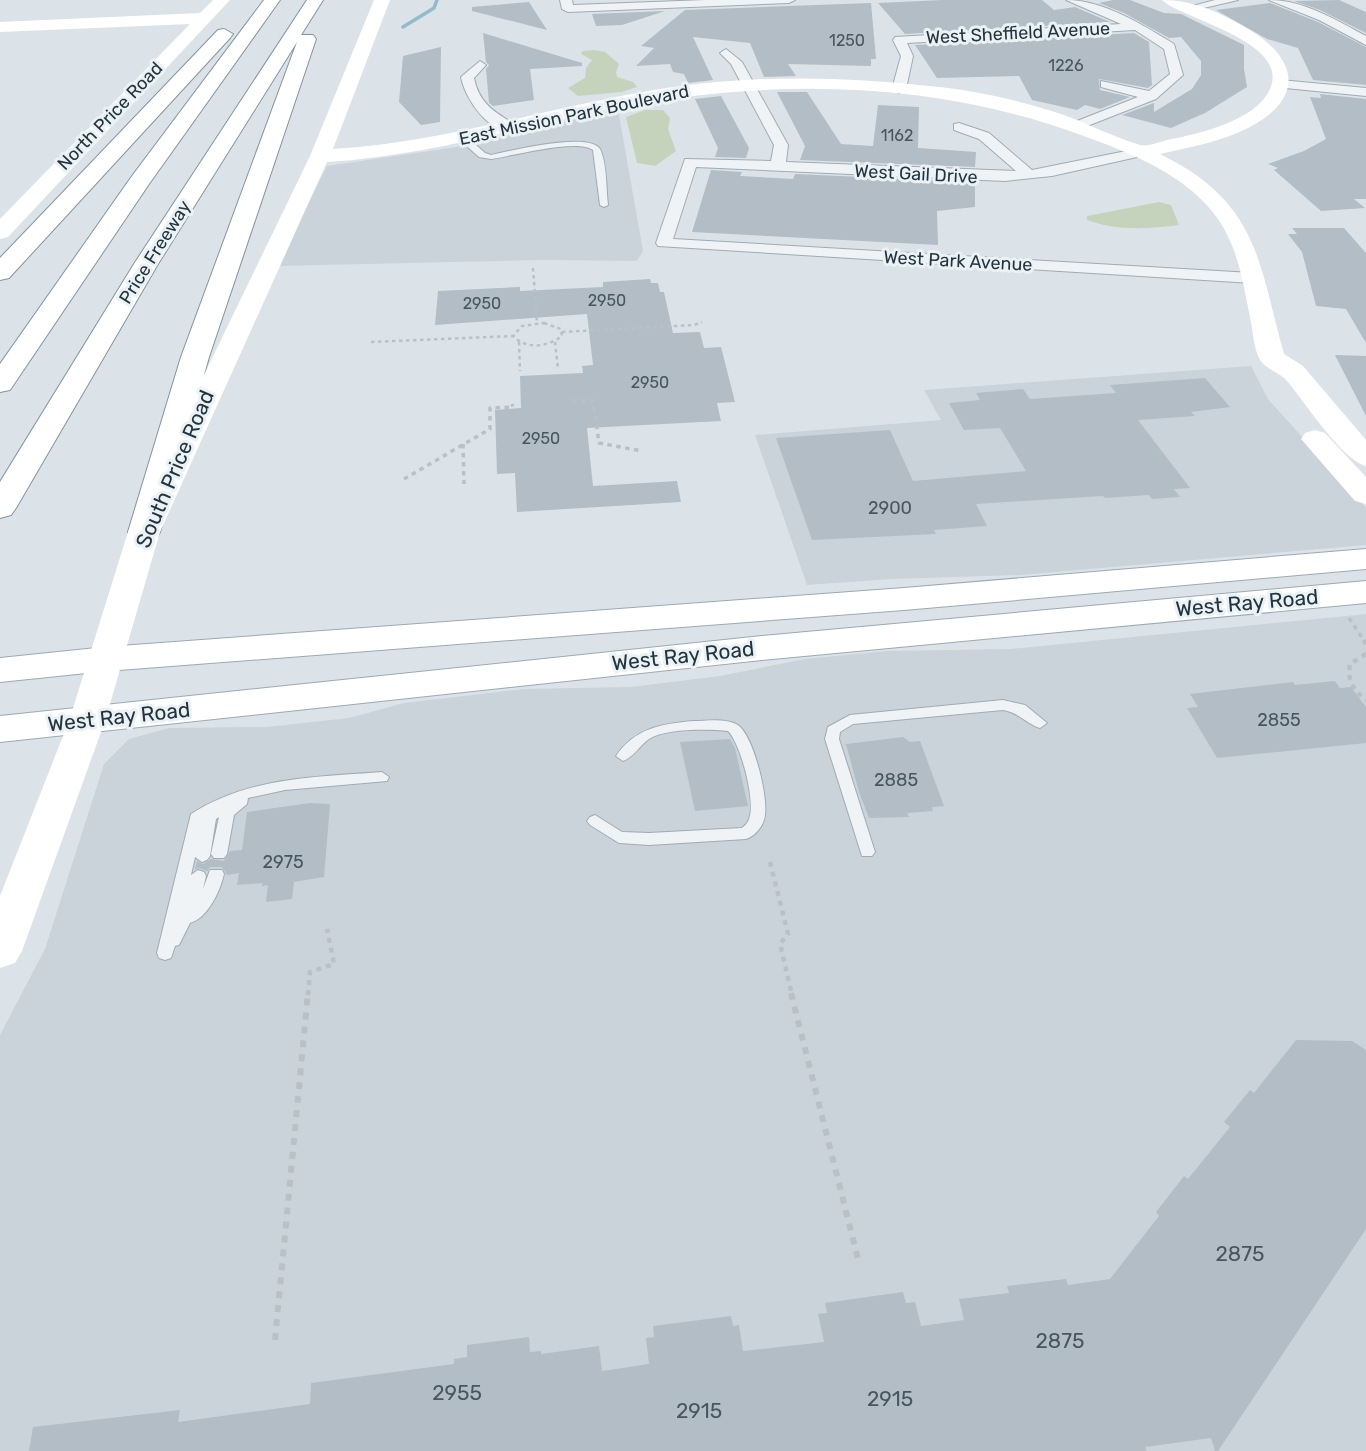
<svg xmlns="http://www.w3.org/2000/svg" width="1366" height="1451" font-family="Rubik,sans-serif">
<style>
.built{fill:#cad3da}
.green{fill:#c6d3bc}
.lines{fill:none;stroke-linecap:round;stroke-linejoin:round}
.stream{stroke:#93bacc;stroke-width:3.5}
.building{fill:#b3bdc5}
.lane-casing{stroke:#a1abb2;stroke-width:2}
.street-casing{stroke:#a1abb2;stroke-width:2}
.primary-casing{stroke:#9aaab5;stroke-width:2}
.highway-casing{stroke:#8294a0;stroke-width:2}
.path-far3{stroke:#bac1c6;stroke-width:2.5;stroke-dasharray:3.5 3.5;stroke-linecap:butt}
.path-far2{stroke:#bac1c6;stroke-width:3.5;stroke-dasharray:4.5 4.5;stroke-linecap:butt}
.path-far1{stroke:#bac1c6;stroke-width:4.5;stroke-dasharray:5 5;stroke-linecap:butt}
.path{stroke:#bac1c6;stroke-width:6;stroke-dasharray:7 7;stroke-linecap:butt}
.lane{fill:#eff3f6;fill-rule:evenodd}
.street{fill:#eff3f6;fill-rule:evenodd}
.secondary{fill:#fff;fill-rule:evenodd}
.primary{fill:#fff;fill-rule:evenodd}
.highway{fill:#fff;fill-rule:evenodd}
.labels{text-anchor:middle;stroke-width:6;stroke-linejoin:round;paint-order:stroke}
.far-number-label{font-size:16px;fill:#485660}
.far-street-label{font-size:18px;fill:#24343f;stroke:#ebf2f5}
.number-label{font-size:18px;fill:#485660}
.street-label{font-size:21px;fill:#24343f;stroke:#ebf2f5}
.near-number-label{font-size:21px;fill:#485660}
</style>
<rect width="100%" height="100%" fill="#dce3e8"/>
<g class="built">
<polygon points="618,109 643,251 637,261 545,260 277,266 327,166 456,147"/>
<polygon points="1251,366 1268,399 1366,508 1366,545 1021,575 892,579 807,585 755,435 941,420 924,390"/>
<polygon points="1366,614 1366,1451 0,1451 0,1035 45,949 104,764 129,739 169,728 267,727 349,718 404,703 523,689 631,687 720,676 805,659 887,651 1010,649"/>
</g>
<g class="green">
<polygon points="594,50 605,52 619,64 616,72 617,77 633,82 637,87 622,92 578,96 568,88 585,78 586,68 592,60 581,54 583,51"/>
<polygon points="645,110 663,110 670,118 668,129 676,151 655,166 637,163 626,117"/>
<path d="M1159,202l12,3 8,20c-30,4 -64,6 -92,-5v-4z"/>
</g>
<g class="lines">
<polyline class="stream" points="403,27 434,8 437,0"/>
</g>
<g class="building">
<polygon points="943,0 1042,0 1054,10 1075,7 1110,22 905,34 878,3"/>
<polygon points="1113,0 1130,0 1164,13 1181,14 1244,45 1244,69 1247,87 1205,113 1171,128 1122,115 1154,103 1154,112 1192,89 1201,75 1201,61 1181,37 1169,38 1124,13 1099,3"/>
<polygon points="1339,0 1366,12 1366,33 1320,10 1294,1"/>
<polygon points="529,2 547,30 472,11 472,7"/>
<polygon points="871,3 876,59 871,59 871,66 788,64 796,76 764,77 750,43 693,37 713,80 688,83 684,74 673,72 670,64 636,66 654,48 641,46 685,10"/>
<polygon points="1270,3 1318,22 1366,47 1366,85 1313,80 1298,48 1267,39 1216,10"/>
<polygon points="665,11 622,25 596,26 592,14"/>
<polygon points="483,33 582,63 582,66 530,69 534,100 493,106 489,103 486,69 489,65 486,62"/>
<polygon points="1134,33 1149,42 1152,85 1148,88 1099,79 1100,90 1130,97 1100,109 1085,105 1077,110 1032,100 1019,76 937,78 915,45"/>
<polygon points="441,47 440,122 421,125 399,102 403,56"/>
<polygon points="777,92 807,92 841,144 873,146 878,105 919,107 918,148 976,152 975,167 800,160 805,146"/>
<polygon points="1320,94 1366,99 1366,199 1354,199 1365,208 1321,211 1274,170 1278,168 1268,164 1304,151 1326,139 1310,97 1321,98"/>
<polygon points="721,96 749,148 746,158 715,157 718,148 695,99"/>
<polygon points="711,170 742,172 740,176 793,179 795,174 975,182 975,207 937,211 938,245 692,232"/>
<polygon points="1292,228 1344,228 1366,253 1366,343 1346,309 1316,306 1302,252 1288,234 1297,234"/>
<polygon points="650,279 651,283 658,283 660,292 664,292 673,333 700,332 704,348 721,347 735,402 717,403 721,421 587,428 593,486 677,481 681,502 517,512 515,473 497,474 495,410 521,408 520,376 583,373 582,366 593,365 587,314 435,325 438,291 520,287 520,291 603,287 603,282"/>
<polygon points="1335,355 1366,356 1366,416"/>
<polygon points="1205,378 1230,407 1191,412 1195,416 1138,420 1190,488 1174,489 1180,497 1152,499 1149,495 1105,498 1103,496 976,504 987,526 934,530 936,534 812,540 776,438 890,430 913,481 1026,471 1000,428 964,430 949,403 980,400 976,393 1023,389 1030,399 1116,393 1110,385"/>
<polygon points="1335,681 1340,688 1351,687 1366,707 1366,743 1217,758 1187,708 1198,707 1190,694 1293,682 1295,685"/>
<polygon points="903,737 910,742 920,741 944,806 932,807 933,811 907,813 909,817 869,818 859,792 846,744"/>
<polygon points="730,739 735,748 748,806 695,811 680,742"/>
<polygon points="310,803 330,804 324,877 294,882 292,899 266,902 268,885 262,886 262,883 237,885 239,873 227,875 222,867 210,867 207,871 199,868 195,869 197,861 203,864 211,859 224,861 230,851 242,850 247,812"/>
<polygon points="1296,1040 1352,1041 1366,1050 1366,1229 1218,1451 1215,1451 1211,1438 1145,1447 1147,1451 29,1451 33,1427 180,1410 178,1422 310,1404 311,1383 454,1364 454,1359 467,1357 467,1345 529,1337 530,1352 541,1351 541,1354 599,1346 602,1371 649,1364 646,1338 654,1337 653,1326 731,1316 733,1326 739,1325 743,1351 824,1342 818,1314 827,1313 825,1303 903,1292 906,1303 915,1302 921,1326 964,1320 959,1299 1009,1293 1007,1286 1066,1279 1068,1285 1110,1279 1159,1216 1156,1212 1184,1176 1188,1179 1230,1127 1224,1122 1250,1090 1254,1093"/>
</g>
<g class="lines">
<g class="lane-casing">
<g id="lane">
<path d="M461,137h6l18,16 6,2c19,-4 103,-25 110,-4 6,15 5,37 7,54l-4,2 -4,-2 -7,-55c-15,-12 -81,6 -102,9l-12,-2 -18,-16z"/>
<path d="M1003,700l22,5 22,18 -7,5c-15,-5 -20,-15 -37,-18l-150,14 -13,8 -1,7 36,113 -3,4h-10l-37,-117 3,-12 22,-12z"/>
<path d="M693,721c14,0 31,-3 43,3 17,8 32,72 29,91 -1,10 -9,21 -19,24l-97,6 -30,-2 -29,-18 -3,-4 3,-4 5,-2 27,17 27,1 93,-5c3,-3 6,-5 7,-9 7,-17 -8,-75 -21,-88 -20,-2 -62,-3 -79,8 -10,7 -15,18 -26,22l-7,-5c19,-28 45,-32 77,-35z"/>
<path d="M382,772l7,5 -2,4 -102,9 -37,8 -1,6 -13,11 -7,39 -3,4h-10l-3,-4 8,-37 -3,2 -6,37 -3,4 -5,2 -7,-5 -4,18 7,-5 6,2 2,4 -3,13 7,-19h12l2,4c-4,17 -16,44 -34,49l-11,22 -4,1 -4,12 -6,2 -6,-2 -2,-5 34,-139c58,-37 124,-37 191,-42z"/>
</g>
</g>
<g class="street-casing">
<g id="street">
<polygon points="560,0 572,0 573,5 706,0 795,0 789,3 568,12 562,9"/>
<path d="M1066,0c38,0 77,25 108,44l9,31 -27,24 -79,31 -5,-1v-6l66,-26 -37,-10v-6l48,10 21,-17 -6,-25 -29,-19 -228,13 6,13 -7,33 -7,4 -7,-4 9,-33 -8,-16 2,-3 226,-13z"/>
<polygon points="1215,0 1238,0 1191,11 1185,8"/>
<path d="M1269,0c35,0 67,20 97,36v9l-47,-25z"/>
<polygon points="726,49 742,62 788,145 786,162 1016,171 979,139 954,130 954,124 959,123 989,133 1032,170 1141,148 1148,152 1146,155 1052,176 1005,181 696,167 673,239 1252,273 1260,278 1252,283 658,246 656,243 685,159 771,161 774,145 731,64 720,53"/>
<path d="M480,61l6,4 -12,13c5,25 20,34 42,47v6c-26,5 -51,-32 -55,-54z"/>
<polygon points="1280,80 1366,88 1366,96 1275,87 1275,81"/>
</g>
</g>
<g class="primary-casing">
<g id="primary">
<polygon points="1366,549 1366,569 904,610 106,671 0,682 0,658 106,647 904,588"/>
<polygon points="1366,581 1366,603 762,660 0,742 0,716 762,636"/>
</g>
</g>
<g class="highway-casing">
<g id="highway">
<polygon points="264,0 280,0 149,184 10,390 0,392 0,364 132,176"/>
<polygon points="307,0 323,0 301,35 313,35 316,39 209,357 160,532 156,539 144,542 132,539 128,532 181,357 297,42 158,264 16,508 11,515 0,518 0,482 134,264"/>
<polygon points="224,29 233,34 230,38 9,278 0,280 0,258 218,30"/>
</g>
</g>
<g class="path-far3">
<polyline points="533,268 537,323"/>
<path d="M544,323l17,6 1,7c-15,11 -35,14 -49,0l9,-10z"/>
<polyline points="562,332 694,325 702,322"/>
<polyline points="371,342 513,336"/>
<polyline points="519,342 520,371"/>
<polyline points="555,342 558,369"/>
</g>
<g class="path-far2">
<polyline points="572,401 593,401 599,443 642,451"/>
<polyline points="463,444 464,484"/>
<polyline points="404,479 490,429 490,408 513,407 512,404"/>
<polyline points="1349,618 1365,642"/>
</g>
<g class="path-far1">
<polyline points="1364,640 1366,644"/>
<path d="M1366,654l-16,10c-3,16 3,26 16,36"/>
<polyline points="770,862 788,934 780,944 792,995"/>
<polyline points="308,995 310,972 334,964 327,929"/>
</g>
<g class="path">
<polyline points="791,993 858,1259"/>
<polyline points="275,1340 308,993"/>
</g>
<use href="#lane" class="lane"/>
<use href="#street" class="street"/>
<g class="secondary">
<polygon points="213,0 230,0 8,237 0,239 0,219 190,24 0,32 0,22 200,13"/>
<path d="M374,0h16l-57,149c106,-6 206,-39 310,-57 95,-17 190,-17 286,-6 44,4 90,14 132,28 26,9 52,23 79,31 8,2 19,-3 27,-5 31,-6 89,-19 103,-51 21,-48 -89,-70 -108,-89 32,0 59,13 86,29 51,30 57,70 0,99 -27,14 -59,19 -88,26 98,48 98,106 124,200l19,12 63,74v26c-25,-7 -61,-64 -79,-85 -7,-9 -23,-12 -28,-23 -5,-10 -6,-25 -8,-36 -7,-34 -12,-71 -31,-100 -30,-46 -89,-69 -139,-87 -151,-56 -318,-57 -475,-25 -93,19 -183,46 -279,52l-167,370 -55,189 -83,230 -7,12 -15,5v-72l69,-175 59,-189 182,-376z"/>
<polygon points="1315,430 1325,433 1366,477 1366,504 1355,501 1301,439 1305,433"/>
</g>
<use href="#primary" class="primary"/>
<use href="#highway" class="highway"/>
</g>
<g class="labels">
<g class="far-number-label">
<text x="847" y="46">1250</text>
<text x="1066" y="71">1226</text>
<text x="897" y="141">1162</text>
<text x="607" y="306">2950</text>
<text x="482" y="309">2950</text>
<text x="650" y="388">2950</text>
<text x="541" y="444">2950</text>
</g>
<g class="far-street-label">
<text transform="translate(1018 33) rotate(-3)" y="6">West Sheffield Avenue</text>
<text transform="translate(574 115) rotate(-12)" y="6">East Mission Park Boulevard</text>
<text transform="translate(110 116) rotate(-46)" y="6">North Price Road</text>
<text transform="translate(916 174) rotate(3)" y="6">West Gail Drive</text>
<text transform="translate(155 252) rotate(-58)" y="6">Price Freeway</text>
<text transform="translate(958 261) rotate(3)" y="6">West Park Avenue</text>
</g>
<g class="number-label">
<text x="890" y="514">2900</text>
<text x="1279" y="726">2855</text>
<text x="896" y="786">2885</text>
<text x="283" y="868">2975</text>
</g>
<g class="street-label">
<text transform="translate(175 469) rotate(-67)" y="7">South Price Road</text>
<text transform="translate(1247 603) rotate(-5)" y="7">West Ray Road</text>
<text transform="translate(683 656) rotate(-6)" y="7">West Ray Road</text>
<text transform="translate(119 717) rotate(-6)" y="7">West Ray Road</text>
</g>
<g class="near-number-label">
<text x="1240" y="1261">2875</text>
<text x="1060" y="1348">2875</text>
<text x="457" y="1400">2955</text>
<text x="890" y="1406">2915</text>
<text x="699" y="1418">2915</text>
</g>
</g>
</svg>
